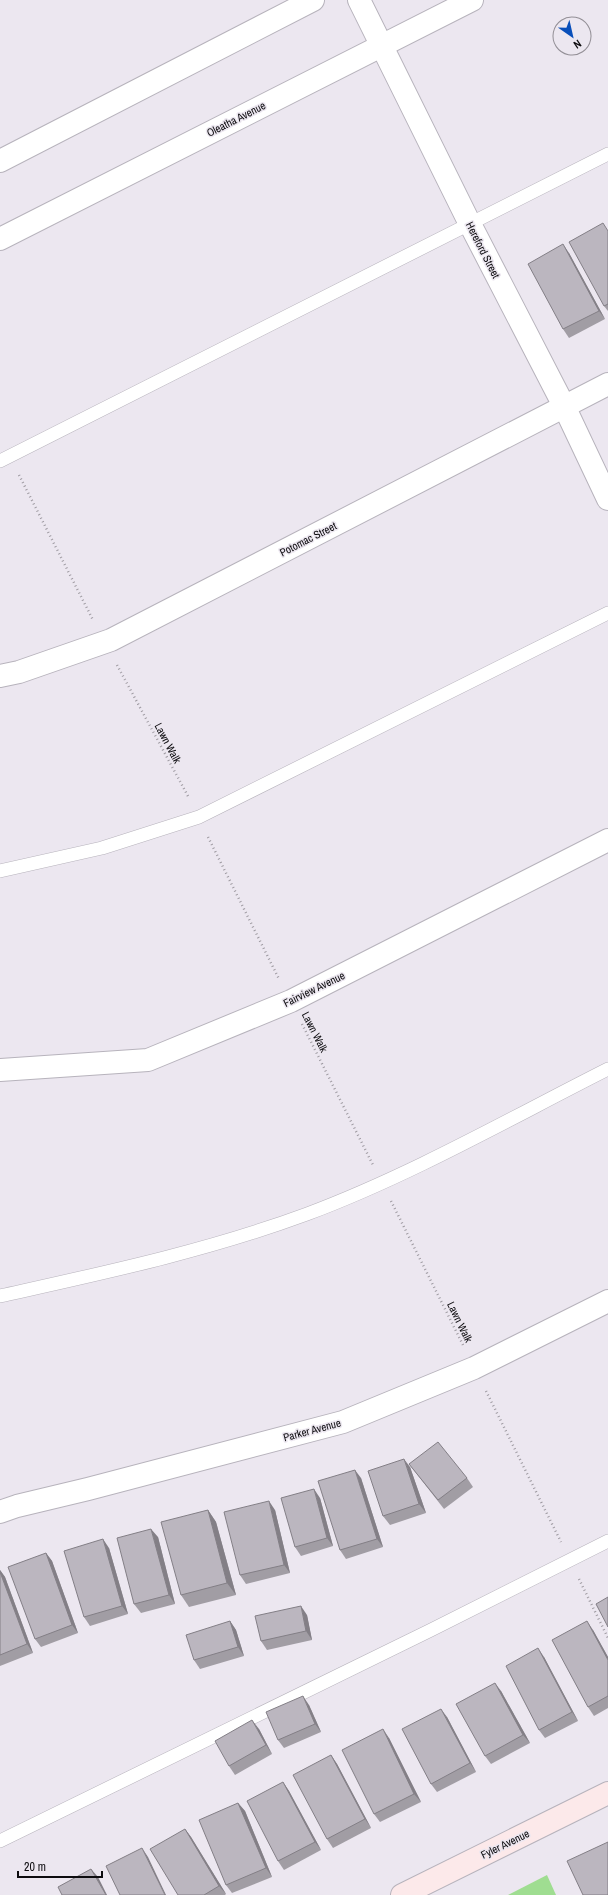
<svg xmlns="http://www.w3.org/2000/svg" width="608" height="1895" font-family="'Archivo Narrow',sans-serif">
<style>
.green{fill:#9fdd91}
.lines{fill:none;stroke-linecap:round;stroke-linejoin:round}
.lane-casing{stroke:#b7b3bc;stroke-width:14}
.street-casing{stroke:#b7b3bc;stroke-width:24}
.secondary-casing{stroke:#b7b3bc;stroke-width:24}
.path{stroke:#9f9ba2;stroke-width:2.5;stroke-dasharray:1 3;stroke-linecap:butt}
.lane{stroke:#fff;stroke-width:13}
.street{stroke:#fff;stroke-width:22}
.secondary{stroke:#fce9ea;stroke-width:22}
.wall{fill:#a19da4}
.shaded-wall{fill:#837f86}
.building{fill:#bbb6bf;stroke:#837f86}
.labels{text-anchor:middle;stroke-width:3;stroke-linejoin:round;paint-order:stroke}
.street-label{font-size:11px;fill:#0d0c0f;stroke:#ece7f0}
</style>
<rect width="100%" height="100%" fill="#ece7f0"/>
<polygon class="green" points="547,1875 556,1895 508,1895"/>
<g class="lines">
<g class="lane-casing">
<g id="lane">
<polyline points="0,461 608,154"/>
<polyline points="0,871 102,848 199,817 608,613"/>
<path d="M0,1296c103,-23 207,-45 307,-82 104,-39 202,-95 301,-145"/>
<polyline points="0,1841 431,1630 608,1541"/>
</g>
</g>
<g class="street-casing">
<g id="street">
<polyline points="359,0 470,224 564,406 608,499"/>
<polyline points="0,161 313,0"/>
<polyline points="0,239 472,0"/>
<polyline points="0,676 19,672 111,640 608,384"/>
<polyline points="0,1070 148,1060 291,1001 608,840"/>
<polyline points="0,1512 17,1506 88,1489 343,1422 474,1368 608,1301"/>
</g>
</g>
<g class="secondary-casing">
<polyline id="secondary" points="402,1895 608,1793"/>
</g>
<g class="path">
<polyline points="19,475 93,620"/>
<polyline points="117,665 189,798"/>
<polyline points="208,837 279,979"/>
<polyline points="302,1024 373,1165"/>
<polyline points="391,1201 463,1345"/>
<polyline points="486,1391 561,1542"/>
<polyline points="579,1579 608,1638"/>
</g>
<use href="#lane" class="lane"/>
<use href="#street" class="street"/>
<use href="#secondary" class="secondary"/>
</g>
<g class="wall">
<polygon points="608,231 608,311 604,306"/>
<polygon points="569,253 605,319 569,338 563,329"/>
<polygon points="409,1464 467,1478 473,1487 444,1509"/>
<polygon points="410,1467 426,1513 390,1525 383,1516"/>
<polygon points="361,1478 383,1547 346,1559 340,1550"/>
<polygon points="320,1498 333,1546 301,1556 295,1547"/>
<polygon points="208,1510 216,1522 236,1595 189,1607 181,1595"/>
<polygon points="275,1510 290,1573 246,1584 240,1575"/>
<polygon points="158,1537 175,1604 141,1613 134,1604"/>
<polygon points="109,1548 128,1614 90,1626 84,1617"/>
<polygon points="46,1553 52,1561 78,1633 41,1647 35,1639"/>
<polygon points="0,1570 5,1577 33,1653 0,1666"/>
<polygon points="307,1615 312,1640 267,1650 261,1641"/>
<polygon points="230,1621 236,1630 244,1656 200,1669 194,1660"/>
<polygon points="593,1630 608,1657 608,1708 594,1716 588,1707"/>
<polygon points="544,1657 578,1721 545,1738 539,1730"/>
<polygon points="501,1691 530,1743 491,1764 485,1756"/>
<polygon points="309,1705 321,1732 284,1748 278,1740"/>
<polygon points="447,1717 476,1772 437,1792 431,1784"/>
<polygon points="259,1729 272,1754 235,1775 229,1766"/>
<polygon points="389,1738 421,1802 380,1822 374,1814"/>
<polygon points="331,1755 337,1764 371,1828 333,1848 327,1839"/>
<polygon points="283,1782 289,1791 321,1850 284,1870 278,1861"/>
<polygon points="238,1803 245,1811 272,1877 232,1893 226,1885"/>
<polygon points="185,1829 191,1837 226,1894 225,1895 178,1895"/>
</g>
<g class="shaded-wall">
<polygon points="563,244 569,253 605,319 599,311"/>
<polygon points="404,1459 410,1467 426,1513 419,1504"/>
<polygon points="355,1470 361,1478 383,1547 377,1539"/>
<polygon points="314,1489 320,1498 333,1546 327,1538"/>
<polygon points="269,1501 275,1510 290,1573 284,1565"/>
<polygon points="208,1510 216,1522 236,1595 227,1583"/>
<polygon points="151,1529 158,1537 175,1604 169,1595"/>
<polygon points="103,1539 109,1548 128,1614 122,1606"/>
<polygon points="46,1553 52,1561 78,1633 72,1625"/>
<polygon points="0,1570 5,1577 33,1653 27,1644 0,1572"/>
<polygon points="301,1606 307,1615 312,1640 306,1631"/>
<polygon points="230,1621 236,1630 244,1656 238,1647"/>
<polygon points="587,1621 593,1630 608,1657 608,1660"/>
<polygon points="538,1648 544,1657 578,1721 572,1712"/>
<polygon points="495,1683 501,1691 530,1743 523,1735"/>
<polygon points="303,1696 309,1705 321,1732 315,1724"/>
<polygon points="441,1709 447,1717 476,1772 470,1763"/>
<polygon points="252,1720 259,1729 272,1754 266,1745"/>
<polygon points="383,1729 389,1738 421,1802 414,1794"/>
<polygon points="331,1755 337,1764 371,1828 365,1819"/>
<polygon points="283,1782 289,1791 321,1850 315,1842"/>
<polygon points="238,1803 245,1811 272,1877 266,1868"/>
<polygon points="185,1829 191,1837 226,1894 219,1886"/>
<polygon points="142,1848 148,1857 166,1895 165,1895"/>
<polygon points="91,1869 98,1877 107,1895 106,1895"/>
</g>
<g class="building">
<polygon points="603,223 608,231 608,304 604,306 569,242"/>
<polygon points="563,244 599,311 563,329 528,264"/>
<polygon points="438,1442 467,1478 438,1500 409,1464"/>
<polygon points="404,1459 419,1504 383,1516 368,1471"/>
<polygon points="355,1470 377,1539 340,1550 318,1481"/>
<polygon points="314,1489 327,1538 295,1547 281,1498"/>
<polygon points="269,1501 284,1565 240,1575 224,1512"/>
<polygon points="208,1510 227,1583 181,1595 161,1522"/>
<polygon points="151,1529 169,1595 134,1604 117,1538"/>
<polygon points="103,1539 122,1606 84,1617 64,1551"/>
<polygon points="46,1553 72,1625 35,1639 8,1567"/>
<polygon points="0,1572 27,1644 0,1655"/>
<polygon points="608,1597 608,1627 596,1604"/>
<polygon points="301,1606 306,1631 261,1641 255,1616"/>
<polygon points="230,1621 238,1647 194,1660 186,1635"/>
<polygon points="587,1621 608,1660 608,1696 588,1707 552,1640"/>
<polygon points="538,1648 572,1712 539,1730 506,1666"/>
<polygon points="495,1683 523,1735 485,1756 456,1704"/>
<polygon points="303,1696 315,1724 278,1740 266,1712"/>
<polygon points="441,1709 470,1763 431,1784 402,1729"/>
<polygon points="252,1720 266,1745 229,1766 215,1741"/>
<polygon points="383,1729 414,1794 374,1814 342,1750"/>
<polygon points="331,1755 365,1819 327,1839 293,1775"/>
<polygon points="283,1782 315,1842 278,1861 247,1801"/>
<polygon points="238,1803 266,1868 226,1885 199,1820"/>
<polygon points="185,1829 219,1886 204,1895 178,1895 150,1849"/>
<polygon points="608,1842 608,1895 583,1895 567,1861"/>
<polygon points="142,1848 165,1895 120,1895 106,1866"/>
<polygon points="91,1869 106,1895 62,1895 58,1887"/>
</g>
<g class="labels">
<g class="street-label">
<text transform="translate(236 119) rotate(-27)" y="4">Oleatha Avenue</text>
<text transform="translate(483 250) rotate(63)" y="4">Hereford Street</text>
<text transform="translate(308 539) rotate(-27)" y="4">Potomac Street</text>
<text transform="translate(168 743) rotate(62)" y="4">Lawn Walk</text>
<text transform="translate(314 989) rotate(-26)" y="4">Fairview Avenue</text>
<text transform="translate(315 1032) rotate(63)" y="4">Lawn Walk</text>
<text transform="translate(460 1322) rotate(64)" y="4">Lawn Walk</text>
<text transform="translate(312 1430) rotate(-15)" y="4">Parker Avenue</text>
<text transform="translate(505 1844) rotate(-26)" y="4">Fyler Avenue</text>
</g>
</g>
<g transform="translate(572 36) rotate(146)"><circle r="19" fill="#ece7f0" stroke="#938f96"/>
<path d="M0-3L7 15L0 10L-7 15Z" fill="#094fba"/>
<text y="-6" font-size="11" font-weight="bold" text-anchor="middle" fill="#0d0c0f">N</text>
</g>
<path d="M18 1871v6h84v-6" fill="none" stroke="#0d0c0f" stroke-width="2"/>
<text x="24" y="1871" font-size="12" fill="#0d0c0f" stroke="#ece7f0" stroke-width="3" paint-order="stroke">20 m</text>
</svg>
